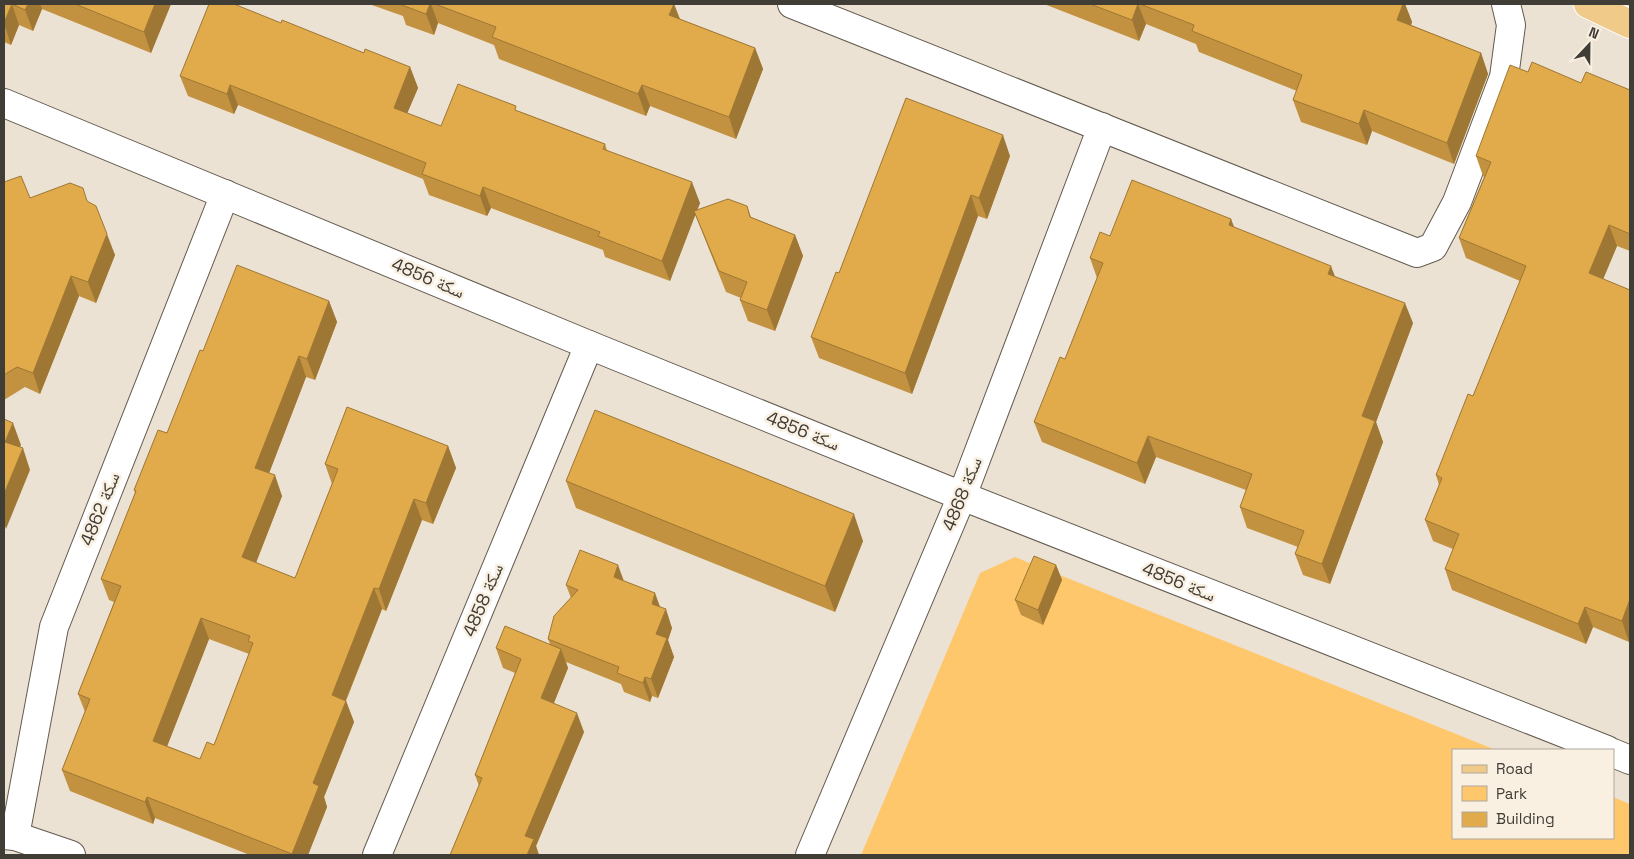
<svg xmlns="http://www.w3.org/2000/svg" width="1634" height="859" font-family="'Space Grotesk','Noto Naskh Arabic',sans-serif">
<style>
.green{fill:#fec76c}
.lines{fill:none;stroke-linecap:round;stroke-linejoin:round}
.minor-casing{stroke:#635b4e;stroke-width:30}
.major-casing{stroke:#fff;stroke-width:30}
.minor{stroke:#fff;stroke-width:28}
.major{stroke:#efca88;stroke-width:28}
.wall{fill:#c29240;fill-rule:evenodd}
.shaded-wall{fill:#9e7734}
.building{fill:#e1aa4a;stroke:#9e7734;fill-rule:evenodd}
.labels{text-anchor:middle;stroke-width:5;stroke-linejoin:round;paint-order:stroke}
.street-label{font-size:18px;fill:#403c36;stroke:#f9f0e1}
</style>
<rect width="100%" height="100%" fill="#ece2d4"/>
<polygon class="green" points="1015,557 1496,750 1453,750 1453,838 1613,838 1613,797 1630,804 1630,855 861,855 980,573"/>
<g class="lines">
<g class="minor-casing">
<g id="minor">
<polyline points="792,4 1417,253 1433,247 1457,202 1504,77 1511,25 1506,4"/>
<polyline points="4,103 589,345 962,496 1607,750"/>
<polyline points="1613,753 1630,760"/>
<polyline points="4,835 15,836 71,855"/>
<polyline points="15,836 54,627 225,194"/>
<polyline points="377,855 589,345"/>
<polyline points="810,855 962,496 1102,127"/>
</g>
</g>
<g class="major-casing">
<polyline id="major" points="1588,4 1630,24"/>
</g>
<use href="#minor" class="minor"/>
<use href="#major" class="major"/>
</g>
<g class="wall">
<polygon points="4,4 171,4 151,53 42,9 33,31 19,25 11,45 4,42"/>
<polygon points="369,4 674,4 680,19 755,48 763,69 736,139 650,106 646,116 499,59 494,45 438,23 434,35 406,25 403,16"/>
<polygon points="1044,4 1405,4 1412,22 1411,25 1481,53 1488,74 1454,164 1372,131 1367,145 1301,122 1293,100 1297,91 1199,52 1196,44 1146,24 1139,41"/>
<polygon points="281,23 364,53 410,67 418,88 407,113 441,126 518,111 605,144 607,150 700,203 697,210 747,206 751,217 795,235 803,256 775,331 748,321 740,300 741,298 726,292 695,214 670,281 605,257 603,250 491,208 487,216 429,195 423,179 238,105 234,114 188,96 180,76"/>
<polygon points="1528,72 1581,83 1630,90 1630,251 1617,246 1603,279 1629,642 1593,627 1586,644 1452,590 1445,569 1453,549 1433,541 1425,520 1439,485 1436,475 1473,396 1520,281 1466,258 1459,238 1484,177 1483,176 1476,156"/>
<polygon points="1010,156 987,219 978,216 912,394 819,358 811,337"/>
<polygon points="4,182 30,198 87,201 115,255 96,303 79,296 40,394 25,387 4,400"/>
<polygon points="1231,219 1234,228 1335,277 1413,323 1376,422 1383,442 1330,584 1303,575 1295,554 1298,547 1247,528 1240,507 1246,490 1156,457 1145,484 1042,442 1034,422 1065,359 1097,278 1090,258 1110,236"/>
<path d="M329,301l8,21 -22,58 -9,-3 -37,96 13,23 -26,67 39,15 37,-94 -7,-20 123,-18 8,22 -23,56 -11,-4 -36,91 -4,-2 -36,92 8,21 -30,75 3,10 -19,48h-58l-95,-37 -2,6 -83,-33 -8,-21 23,-58 -7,-18 36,-92 -5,-2 -8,-21 34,-86 -1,-3 33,-57 36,-82zM209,639l40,15 -35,91 -14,14 -33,-13z"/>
<polygon points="566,481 863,541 835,612 576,508"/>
<polygon points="1056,565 1062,580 1043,625 1021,615 1015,600"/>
<polygon points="624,581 660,607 672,628 668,640 674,657 658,698 652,696 650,702 624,692 621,684 566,662 568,668 554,703 584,732 536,846 539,855 450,855 479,786 475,775 515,673 503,668 496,648 550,644 548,639 571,598 566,585"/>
</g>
<g class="shaded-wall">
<polygon points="12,4 19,25 11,45 4,23"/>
<polygon points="28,4 40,4 42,9 33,31 25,10"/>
<polygon points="155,4 171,4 151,53 144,32"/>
<polygon points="430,4 431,4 438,23 434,35 426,14"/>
<polygon points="674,4 682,25 669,15"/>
<polygon points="1138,4 1146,24 1139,41 1132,20"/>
<polygon points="1403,4 1405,4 1412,22 1405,41 1397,20"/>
<polygon points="755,48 763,69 736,139 729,117"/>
<polygon points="1481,53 1488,74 1454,164 1447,143"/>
<polygon points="410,67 418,88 401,128 394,108"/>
<polygon points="230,85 238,105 234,114 227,94"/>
<polygon points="642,85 650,106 646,116 638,94"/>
<polygon points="1364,110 1372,131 1367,145 1359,124"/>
<polygon points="1003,135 1010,156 987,219 979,198"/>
<polygon points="692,182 700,203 670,281 662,261"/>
<polygon points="483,187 491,208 487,216 480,196"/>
<polygon points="971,195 978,216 912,394 905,373"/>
<polygon points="1231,219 1239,240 1229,225"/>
<polygon points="1609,225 1617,246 1597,294 1589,273"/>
<polygon points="107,234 115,255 96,303 88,282"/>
<polygon points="795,235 803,256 775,331 767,310"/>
<polygon points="1331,266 1339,287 1328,274"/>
<polygon points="71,276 79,296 40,394 33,373"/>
<polygon points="329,301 337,322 315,380 307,359"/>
<polygon points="1405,303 1413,323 1376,422 1383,442 1330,584 1322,564 1362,416"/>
<polygon points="299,356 306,377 263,489 255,468"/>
<polygon points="13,423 21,445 13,463 5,442"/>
<polygon points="1148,436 1156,457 1145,484 1137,463"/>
<polygon points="448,446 456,468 433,524 426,503"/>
<polygon points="23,448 30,470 6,529 4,523 4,494"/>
<polygon points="275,475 282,496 250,578 242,557"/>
<polygon points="414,499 422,520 386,611 379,589"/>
<polygon points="854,514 863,541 835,612 825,586"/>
<polygon points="618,565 625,584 614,577"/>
<polygon points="1056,565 1062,580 1043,625 1038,610"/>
<polygon points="374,588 382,609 339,717 332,695"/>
<polygon points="655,593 662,612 652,604"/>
<polygon points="1630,599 1630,639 1629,642 1622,621"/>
<polygon points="1585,607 1593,627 1586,644 1578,624"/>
<polygon points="666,609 672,628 668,640 674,657 658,698 651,679 656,634"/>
<polygon points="201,618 209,639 161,762 153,741"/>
<polygon points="561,649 568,668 548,717 541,698"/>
<polygon points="645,677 652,696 650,702 643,683"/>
<polygon points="346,701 354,722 324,797 327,807 308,855 293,855 292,854 313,783"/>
<polygon points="577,713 584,732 536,846 539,855 527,855 525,836"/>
<polygon points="147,797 155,818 153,824 145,802"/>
</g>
<g class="building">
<polygon points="4,4 28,4 25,10 12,4 4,23"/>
<polygon points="75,4 155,4 144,32"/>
<polygon points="209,4 234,4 281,23 282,20 364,53 365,49 410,67 394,108 441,126 458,84 516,106 515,110 605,144 603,149 692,182 662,261 598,236 600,232 483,187 480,196 422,174 426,163 230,85 227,94 180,76"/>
<polygon points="399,4 430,4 426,14"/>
<polygon points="435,4 674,4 669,15 755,48 729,117 642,85 638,94 492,37 496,27"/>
<polygon points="1090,4 1138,4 1132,20"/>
<polygon points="1140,4 1403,4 1397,20 1481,53 1447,143 1364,110 1359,124 1293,100 1302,75 1192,31 1194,25"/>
<polygon points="1532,62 1581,83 1586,72 1630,90 1630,234 1609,225 1589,273 1630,290 1630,599 1622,621 1585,607 1578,624 1445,569 1459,534 1425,520 1442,478 1436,475 1468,394 1473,396 1526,266 1459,238 1491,162 1476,156 1510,65 1528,72"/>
<polygon points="906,98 1003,135 979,198 971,195 905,373 811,337 836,272 839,273"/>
<polygon points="21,176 30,198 70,183 83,188 87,201 96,206 107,234 88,282 71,276 33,373 17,367 4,375 4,182"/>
<polygon points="1132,180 1231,219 1229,225 1331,266 1328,274 1405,303 1362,416 1375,421 1322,564 1295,554 1304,531 1240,507 1252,474 1148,436 1137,463 1034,422 1060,357 1065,359 1103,263 1090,258 1100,232 1110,236"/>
<polygon points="728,199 747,206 750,217 795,235 767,310 740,300 747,282 719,271 694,211"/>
<path d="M237,265l92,36 -22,58 -8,-3 -44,112 20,7 -33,82 53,21 43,-109 -13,-5 22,-57 101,39 -22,57 -12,-4 -35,90 -5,-1 -42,107 14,6 -33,82 6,3 -27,68 -145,-57 -2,5 -83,-32 28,-71 -12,-5 43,-108 -20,-7 35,-88 -2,-1 24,-60 9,3 33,-83 3,1zM201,618l49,18 -2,5 5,2 -39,102 -7,-3 -7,17 -47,-18z"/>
<polygon points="595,410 854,514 825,586 566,481"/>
<polygon points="4,419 13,423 5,442 23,448 4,494"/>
<polygon points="580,550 618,565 614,577 655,593 652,604 666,609 656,634 667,638 651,679 645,677 643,683 617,673 619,667 548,639 554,616 578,590 566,585"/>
<polygon points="1034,556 1056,565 1038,610 1015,600"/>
<polygon points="505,626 561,649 541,698 577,713 525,836 534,839 527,855 450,855 482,778 475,775 521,659 496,648"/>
</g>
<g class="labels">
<g class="street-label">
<text transform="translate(428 278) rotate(23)" y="6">سكة 4856</text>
<text transform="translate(803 431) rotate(22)" y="6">سكة 4856</text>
<text transform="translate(962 494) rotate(-68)" y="6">سكة 4868</text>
<text transform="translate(100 509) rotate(-68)" y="6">سكة 4862</text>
<text transform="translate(1179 582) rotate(22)" y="6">سكة 4856</text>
<text transform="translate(483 600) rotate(-67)" y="6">سكة 4858</text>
</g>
</g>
<rect width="1634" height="859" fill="none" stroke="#403c36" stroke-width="10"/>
<rect x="1452" y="749" width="162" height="90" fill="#f9f0e1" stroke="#afa89d"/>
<rect x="1462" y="765" width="25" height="8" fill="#efca88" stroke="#afa89d"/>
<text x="1496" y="774" font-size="15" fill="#403c36">Road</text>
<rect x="1462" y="786" width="25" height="15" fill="#fec76c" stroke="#afa89d"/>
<text x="1496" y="799" font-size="15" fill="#403c36">Park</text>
<rect x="1462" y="812" width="25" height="15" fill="#e1aa4a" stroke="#afa89d"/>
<text x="1496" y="824" font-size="15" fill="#403c36">Building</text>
<g transform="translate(1589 45) rotate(22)" stroke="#f9f0e1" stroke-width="4" paint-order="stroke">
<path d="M0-4L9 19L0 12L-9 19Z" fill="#403c36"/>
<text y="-8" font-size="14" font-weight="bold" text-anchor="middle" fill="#403c36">N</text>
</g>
</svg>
